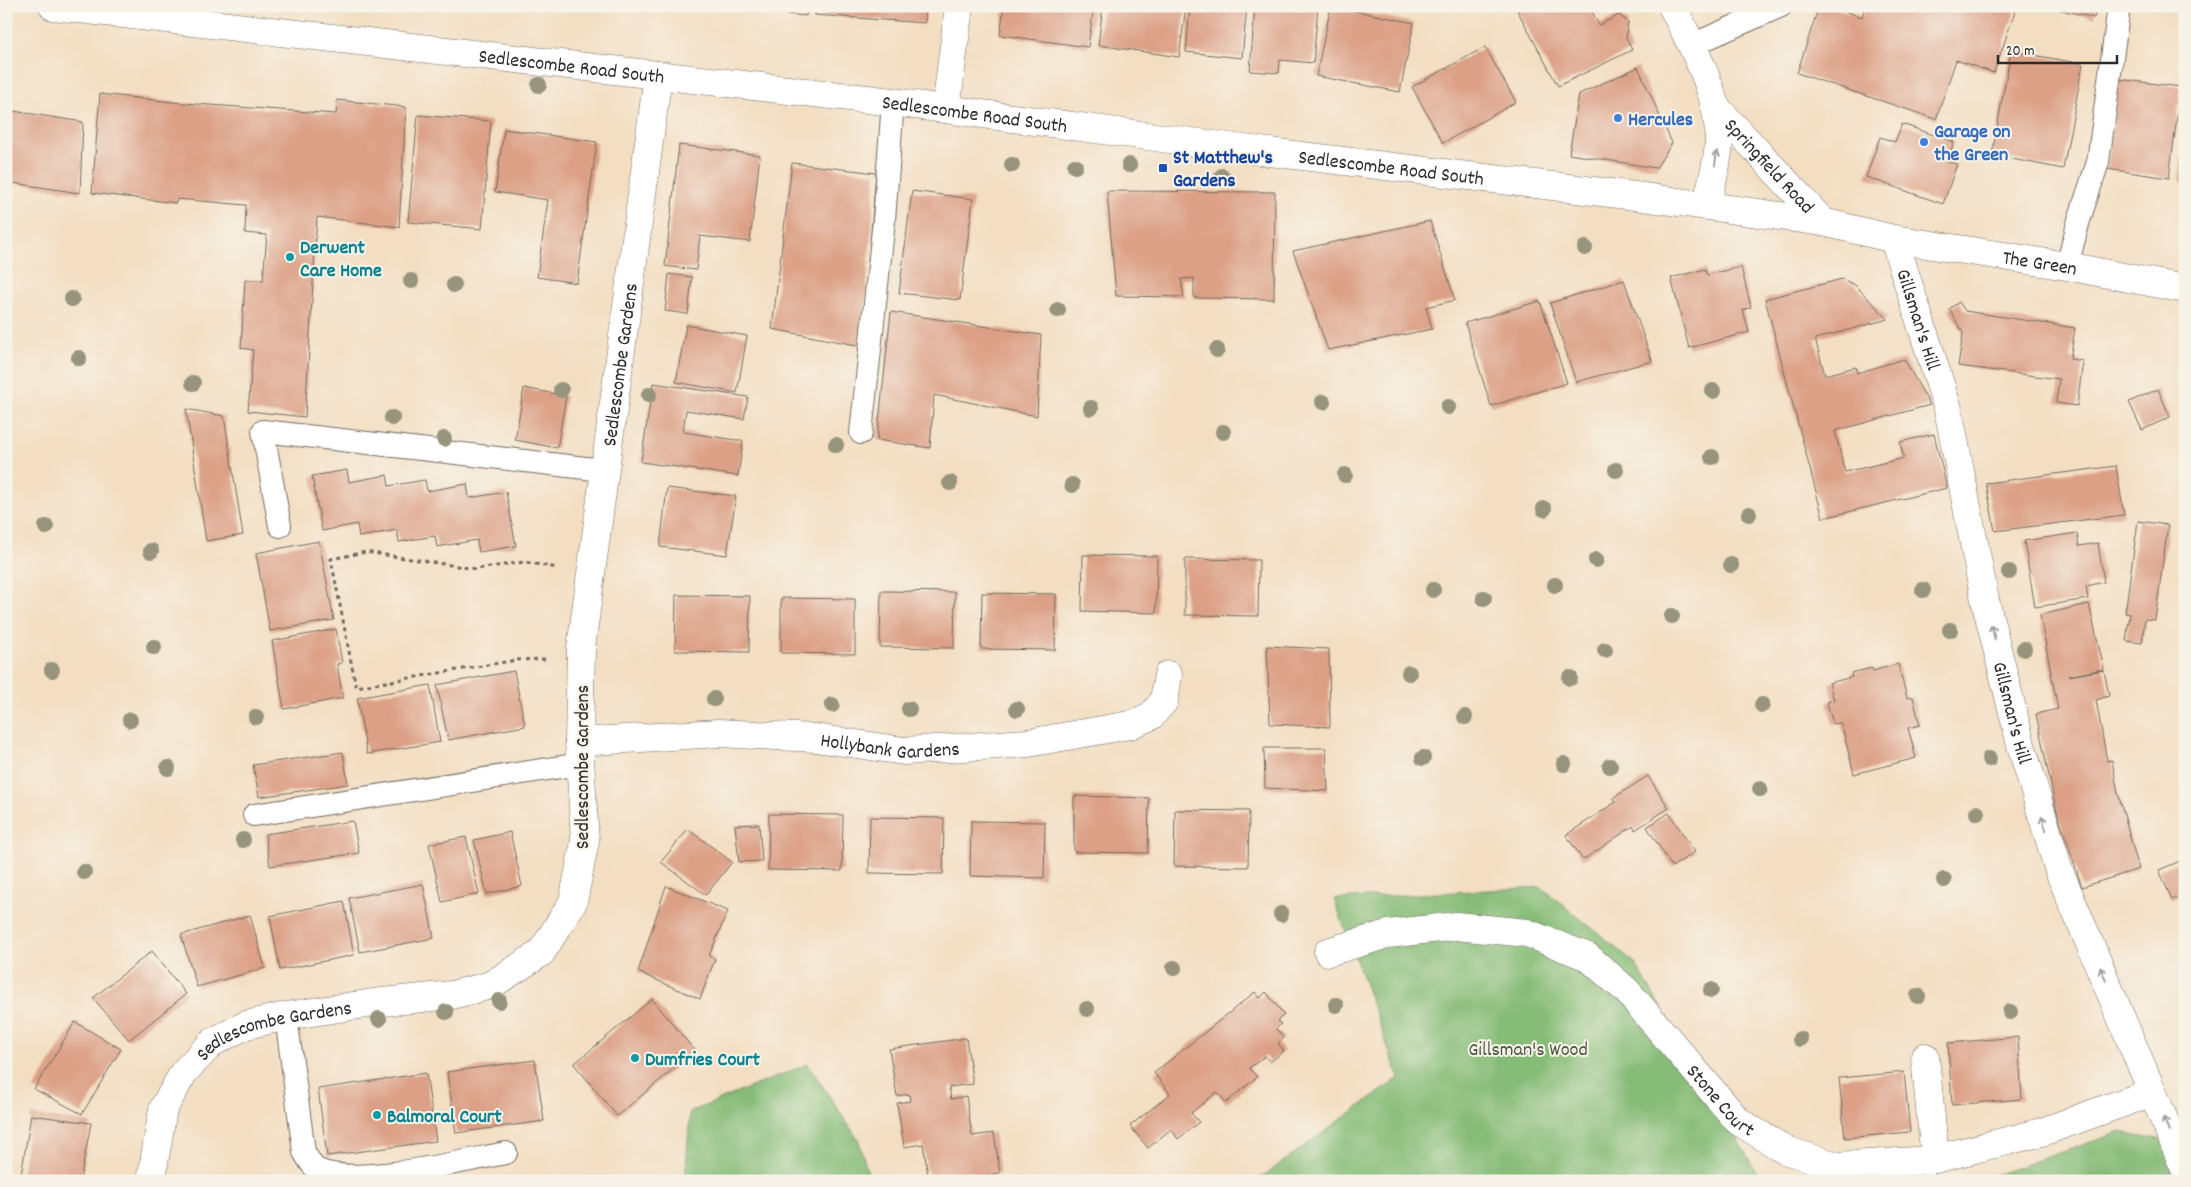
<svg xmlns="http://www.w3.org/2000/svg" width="2191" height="1187" font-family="Dekko,sans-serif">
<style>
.forest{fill:#86bc77;stroke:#587451}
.building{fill:#dca086}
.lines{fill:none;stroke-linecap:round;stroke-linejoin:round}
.service-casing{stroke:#716a60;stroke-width:24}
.minor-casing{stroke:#716a60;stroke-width:29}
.tertiary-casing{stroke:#716a60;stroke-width:29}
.path{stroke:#716a60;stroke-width:3;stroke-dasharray:4 4;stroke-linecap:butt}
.service{stroke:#fff;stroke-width:22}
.minor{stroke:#fff;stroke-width:28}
.tertiary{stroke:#fff;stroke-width:28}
.tree{fill:#96947c}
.oneway{stroke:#a0a0a0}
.shop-dot{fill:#3f7fe0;stroke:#f7f3e8;stroke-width:2}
.transit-dot{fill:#1a4fb4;stroke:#f7f3e8;stroke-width:2}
.culture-dot{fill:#0f9aa8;stroke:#f7f3e8;stroke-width:2}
.labels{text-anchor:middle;stroke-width:4;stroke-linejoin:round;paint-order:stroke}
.street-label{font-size:20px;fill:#2b2b2b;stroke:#f7f3e8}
.shop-label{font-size:20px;font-weight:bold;fill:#366cbe;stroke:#f7f3e8;text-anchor:start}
.transit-label{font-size:20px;font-weight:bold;fill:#164399;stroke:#f7f3e8;text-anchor:start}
.culture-label{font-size:20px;font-weight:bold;fill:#0d838f;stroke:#f7f3e8;text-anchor:start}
.park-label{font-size:20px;fill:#4a5743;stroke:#f7f3e8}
</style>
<rect width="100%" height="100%" fill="#f7f3e8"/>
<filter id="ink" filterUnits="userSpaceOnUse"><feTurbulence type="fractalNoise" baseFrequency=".02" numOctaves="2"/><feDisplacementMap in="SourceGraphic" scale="10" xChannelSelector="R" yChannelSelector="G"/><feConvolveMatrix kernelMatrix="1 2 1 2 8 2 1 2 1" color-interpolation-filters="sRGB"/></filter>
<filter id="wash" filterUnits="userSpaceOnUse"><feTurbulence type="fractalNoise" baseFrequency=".0096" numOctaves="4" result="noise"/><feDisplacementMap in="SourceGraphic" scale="20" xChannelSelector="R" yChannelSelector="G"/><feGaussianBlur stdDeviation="1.12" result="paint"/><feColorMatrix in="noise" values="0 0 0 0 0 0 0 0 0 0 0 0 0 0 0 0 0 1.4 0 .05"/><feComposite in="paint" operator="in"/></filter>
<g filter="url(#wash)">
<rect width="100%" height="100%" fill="#f3dec2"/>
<g class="forest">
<polygon points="1541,887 1635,963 1761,1180 1764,1181 1256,1181 1399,1078 1334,899"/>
<polygon points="808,1064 859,1141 870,1181 685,1181 690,1112"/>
<polygon points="2120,1132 2175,1142 2185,1181 1977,1181"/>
</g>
<g id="blocks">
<g class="building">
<polygon points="705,6 807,6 806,16"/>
<polygon points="816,6 926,6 925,23 815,15"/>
<polygon points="1004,6 1094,6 1088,47 1000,35"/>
<polygon points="1103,6 1186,6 1179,57 1098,45"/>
<polygon points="1190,6 1247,6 1242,58 1186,52"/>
<polygon points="1255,6 1318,6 1313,63 1280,60 1279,73 1250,71"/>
<polygon points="1331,6 1414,23 1400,92 1316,76"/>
<polygon points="1515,6 1596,6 1591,9 1599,25 1619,15 1628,22 1626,37 1632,50 1558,86"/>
<polygon points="1819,6 1829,6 1862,17 1865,6 2016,8 1994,73 1956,60 1936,119 1797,73"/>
<polygon points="2046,6 2097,6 2094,18"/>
<polygon points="1485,47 1516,102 1443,143 1412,87"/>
<polygon points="2011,51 2083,64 2063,169 1992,155"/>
<polygon points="1638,67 1672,143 1656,168 1569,154 1579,94"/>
<polygon points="2118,79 2181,87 2169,178 2107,169"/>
<polygon points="100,94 182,103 336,114 337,100 406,107 399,227 317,217 305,417 248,411 253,350 241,348 245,280 263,280 267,235 245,233 246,205 177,199 176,203 92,193"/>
<polygon points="7,110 83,122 80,193 6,182"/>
<polygon points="418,115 491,121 482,229 408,222"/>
<polygon points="1902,124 1954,142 1947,161 1957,164 1943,204 1866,177 1880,137 1895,142"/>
<polygon points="504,129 597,142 577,283 537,277 548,200 495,192"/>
<polygon points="2183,140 2185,141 2185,187 2179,180"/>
<polygon points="679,145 760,155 750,242 700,236 696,270 665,266"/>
<polygon points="792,163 876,173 862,346 772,329"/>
<polygon points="912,191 973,199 960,300 899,293"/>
<polygon points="1107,191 1275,192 1274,299 1194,298 1194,278 1181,279 1184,297 1116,296"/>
<polygon points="1430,221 1455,300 1426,307 1432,329 1328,350 1293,251"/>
<polygon points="1741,267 1751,307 1743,310 1749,332 1689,348 1671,278 1705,269 1707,275"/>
<polygon points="669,274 692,277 688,314 665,311"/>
<polygon points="1842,279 1855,285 1888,319 1815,339 1825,375 1856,367 1857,373 1904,359 1930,405 1835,431 1845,472 1904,458 1900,442 1934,434 1947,488 1823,518 1765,299"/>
<polygon points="1624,280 1652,361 1576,382 1550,303"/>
<polygon points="1540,301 1567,383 1491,406 1465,323"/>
<polygon points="1959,302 1965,311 2075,328 2070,359 2083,361 2077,406 2056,403 2059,379 1958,366 1963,333 1949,309"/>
<polygon points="891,312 1041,335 1037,416 934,395 930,448 877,440"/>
<polygon points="686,325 747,336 737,393 676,382"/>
<polygon points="653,383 748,397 744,419 686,410 683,432 743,441 738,476 641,462"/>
<polygon points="524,388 566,396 557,448 515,440"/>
<polygon points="2158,389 2170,417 2142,430 2129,402"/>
<polygon points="186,409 224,416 243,535 206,541"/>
<polygon points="2116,466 2124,515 1995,531 1986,483"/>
<polygon points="347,470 349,482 387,475 389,486 425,480 427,491 467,484 469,498 506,492 516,546 479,552 477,540 437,547 435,536 399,542 397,530 359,537 357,524 322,531 312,476"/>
<polygon points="667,488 736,496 727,555 660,547"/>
<polygon points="2138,521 2168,525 2155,620 2145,619 2142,643 2126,641 2130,614 2125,613"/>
<polygon points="2077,533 2079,546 2098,543 2104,582 2086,586 2088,599 2035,607 2024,541"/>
<polygon points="319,541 334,620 270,631 256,553"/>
<polygon points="1083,555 1157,556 1156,613 1082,611"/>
<polygon points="1185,559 1259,560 1258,616 1185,615"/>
<polygon points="881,591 955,592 954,648 880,647"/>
<polygon points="982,593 1056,594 1055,650 981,649"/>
<polygon points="676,595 750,596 749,652 675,651"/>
<polygon points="781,598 855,599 855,654 781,653"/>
<polygon points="2089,604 2104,669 2068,676 2104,670 2109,696 2096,700 2107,761 2112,760 2118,793 2139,869 2082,887 2056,809 2036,714 2058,709 2040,615"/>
<polygon points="336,629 342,663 337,664 343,698 284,709 272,641"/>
<polygon points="1267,646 1329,649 1330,727 1270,724"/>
<polygon points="1898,664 1907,698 1913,697 1920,725 1908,728 1916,758 1854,774 1841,723 1833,724 1827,702 1834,700 1829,683 1852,677 1851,673 1872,668 1873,671"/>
<polygon points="514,671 525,726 448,740 437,685"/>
<polygon points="430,685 440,742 367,754 357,698"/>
<polygon points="1264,748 1326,748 1328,791 1265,788"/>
<polygon points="343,752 348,784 259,797 253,765"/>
<polygon points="1648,776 1669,808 1635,830 1633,826 1583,860 1566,835 1616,802 1613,798"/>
<polygon points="1074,796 1149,798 1148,853 1074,852"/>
<polygon points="1175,810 1249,811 1248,867 1174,866"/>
<polygon points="1669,813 1695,852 1672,867 1647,827"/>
<polygon points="769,814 843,815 842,871 768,870"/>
<polygon points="870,817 944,818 943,874 869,873"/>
<polygon points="353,821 359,853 270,866 265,834"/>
<polygon points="971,821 1045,822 1044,878 970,876"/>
<polygon points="759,824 762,861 739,862 735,825"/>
<polygon points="688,829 732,862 706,895 661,862"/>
<polygon points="510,832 522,886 487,894 474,840"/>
<polygon points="466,837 479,894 442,902 429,844"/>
<polygon points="2185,859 2185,910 2179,897 2172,900 2159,870"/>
<polygon points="423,884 434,938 360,952 349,898"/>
<polygon points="666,886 728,911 709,956 715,959 700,999 638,972"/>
<polygon points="344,901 354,955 280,970 270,916"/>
<polygon points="250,915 265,968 197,987 181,935"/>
<polygon points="152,951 186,994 129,1040 93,998"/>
<polygon points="1255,992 1260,998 1266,992 1284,1015 1277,1021 1281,1024 1276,1029 1284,1038 1278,1043 1284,1051 1270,1062 1265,1056 1249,1068 1257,1077 1226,1103 1217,1092 1191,1113 1199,1122 1178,1139 1171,1129 1148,1148 1130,1126 1170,1094 1154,1073"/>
<polygon points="652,999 695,1051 617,1116 574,1064"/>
<polygon points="75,1022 121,1049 82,1114 34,1089"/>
<polygon points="2018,1037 2022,1099 1952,1105 1948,1043"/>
<polygon points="966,1038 973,1084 949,1087 951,1099 966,1096 972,1136 994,1133 1000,1173 980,1176 980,1181 929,1181 923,1144 904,1147 897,1103 910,1101 909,1094 897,1096 889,1049"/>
<polygon points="535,1060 544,1121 456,1133 447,1072"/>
<polygon points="1904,1072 1910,1132 1845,1138 1839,1078"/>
<polygon points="426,1073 436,1141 327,1156 318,1089"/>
<polygon points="31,1115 91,1123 80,1181 20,1181"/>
</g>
</g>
</g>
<g filter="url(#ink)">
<use href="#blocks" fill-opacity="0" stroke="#716a60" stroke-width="1"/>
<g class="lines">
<g class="service-casing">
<g id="service">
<polyline points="1692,45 1781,6"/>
<polyline points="2067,266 2079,220 2098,162 2119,6"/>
<polyline points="861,433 884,220 893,102"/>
<polyline points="280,526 263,431 603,470"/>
<polyline points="254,815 580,764"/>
<path d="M286,1016l18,136c4,6 8,15 14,18 38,17 144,-9 188,-17"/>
</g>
</g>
<g class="minor-casing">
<g id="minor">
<path d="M1672,6c21,42 48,88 47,136 -1,22 -8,43 -13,64"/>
<path id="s1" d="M1717,108l106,114"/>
<polyline points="946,109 959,6"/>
<path id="s2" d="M579,742l139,-9 98,5 88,13 124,-8 102,-18 21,-9 13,-15 4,-26"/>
<path id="s3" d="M1328,952l60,-18 68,-8 71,7 61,24 39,34 111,130 47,29 52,16 94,-6 111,-28 111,-40"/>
<polyline points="1925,1057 1935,1159"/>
<path id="s4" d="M151,1181l12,-72 21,-37 29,-30 33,-17 40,-9 87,-13 79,-8 39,-10 50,-32 32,-51 12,-61 -6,-99 2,-94 77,-573"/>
</g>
</g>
<g class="tertiary-casing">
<g id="tertiary">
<path id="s5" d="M53,6l840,96 351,47 399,48 180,25 71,17 173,27 118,23"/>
<path id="s6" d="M1894,239l54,170 37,191 36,145 38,126 126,298"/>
</g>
</g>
<polyline class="path" points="545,659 517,660 356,687 331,559 366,552 476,569 524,562 558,568"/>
<use href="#service" class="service"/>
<use href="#minor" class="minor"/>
<use href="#tertiary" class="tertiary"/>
</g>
<g class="tree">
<circle cx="539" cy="85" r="8"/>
<circle cx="1012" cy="165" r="8"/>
<circle cx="1129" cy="165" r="8"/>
<circle cx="1075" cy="166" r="8"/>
<circle cx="1222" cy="176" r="8"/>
<circle cx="1585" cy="248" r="8"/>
<circle cx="411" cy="281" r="8"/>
<circle cx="454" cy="285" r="8"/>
<circle cx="72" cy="299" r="8"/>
<circle cx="1058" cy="310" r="8"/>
<circle cx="1217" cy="350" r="8"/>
<circle cx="79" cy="358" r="8"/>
<circle cx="193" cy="383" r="8"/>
<circle cx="561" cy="390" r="8"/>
<circle cx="1713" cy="391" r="8"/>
<circle cx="649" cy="395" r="8"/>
<circle cx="1323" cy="402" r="8"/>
<circle cx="1448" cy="407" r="8"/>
<circle cx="1091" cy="408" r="8"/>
<circle cx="392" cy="418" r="8"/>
<circle cx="1223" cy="432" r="8"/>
<circle cx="444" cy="439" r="8"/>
<circle cx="836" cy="445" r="8"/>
<circle cx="1712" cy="457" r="8"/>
<circle cx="1616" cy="470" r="8"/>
<circle cx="1345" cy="475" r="8"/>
<circle cx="950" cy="483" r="8"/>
<circle cx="1072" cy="485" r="8"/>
<circle cx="1544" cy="509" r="8"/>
<circle cx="1749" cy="514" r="8"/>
<circle cx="46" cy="527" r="8"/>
<circle cx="151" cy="551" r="8"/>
<circle cx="1596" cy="560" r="8"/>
<circle cx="1731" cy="565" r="8"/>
<circle cx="2009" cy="572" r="8"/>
<circle cx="1555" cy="585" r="8"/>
<circle cx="1433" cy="590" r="8"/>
<circle cx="1923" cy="590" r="8"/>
<circle cx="1484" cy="598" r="8"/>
<circle cx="1672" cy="616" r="8"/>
<circle cx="1950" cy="630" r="8"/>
<circle cx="154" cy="647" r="8"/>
<circle cx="2024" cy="649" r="8"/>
<circle cx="1605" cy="650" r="8"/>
<circle cx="52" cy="670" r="8"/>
<circle cx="1409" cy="673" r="8"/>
<circle cx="1570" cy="678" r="8"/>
<circle cx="714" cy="699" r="8"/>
<circle cx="832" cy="705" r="8"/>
<circle cx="1762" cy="705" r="8"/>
<circle cx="909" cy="709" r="8"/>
<circle cx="1017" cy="709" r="8"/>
<circle cx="256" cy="717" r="8"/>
<circle cx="1465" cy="717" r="8"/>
<circle cx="130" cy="720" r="8"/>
<circle cx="1423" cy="758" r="8"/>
<circle cx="1989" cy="759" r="8"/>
<circle cx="1564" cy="764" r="8"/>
<circle cx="1610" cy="766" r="8"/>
<circle cx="168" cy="768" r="8"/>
<circle cx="1760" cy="789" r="8"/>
<circle cx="1977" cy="813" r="8"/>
<circle cx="243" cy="840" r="8"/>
<circle cx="84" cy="872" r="8"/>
<circle cx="1944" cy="880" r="8"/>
<circle cx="1281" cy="914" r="8"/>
<circle cx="1174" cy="968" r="8"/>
<circle cx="1711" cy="990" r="8"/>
<circle cx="1918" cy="996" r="8"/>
<circle cx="499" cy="1001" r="8"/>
<circle cx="1336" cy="1005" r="8"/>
<circle cx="1087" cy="1009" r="8"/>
<circle cx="446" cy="1012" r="8"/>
<circle cx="2010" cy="1012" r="8"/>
<circle cx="379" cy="1019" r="8"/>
<circle cx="1800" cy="1039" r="8"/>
</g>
<defs><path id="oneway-shaft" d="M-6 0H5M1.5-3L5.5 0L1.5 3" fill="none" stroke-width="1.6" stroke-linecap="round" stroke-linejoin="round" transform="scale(1.25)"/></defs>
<g class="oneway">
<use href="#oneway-shaft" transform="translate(1716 158) rotate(-82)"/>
<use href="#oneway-shaft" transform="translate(1993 632) rotate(-104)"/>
<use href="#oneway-shaft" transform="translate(2044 823) rotate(-107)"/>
<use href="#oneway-shaft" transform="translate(2103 974) rotate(-113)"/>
<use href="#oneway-shaft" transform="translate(2166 1124) rotate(-113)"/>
</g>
</g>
<g class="shop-dot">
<circle cx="1618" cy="118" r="5"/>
<circle cx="1924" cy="142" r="5"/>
</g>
<rect class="transit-dot" x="1158" y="163" width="10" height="10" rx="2.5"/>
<g class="culture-dot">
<circle cx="290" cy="257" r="5"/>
<circle cx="635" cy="1058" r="5"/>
<circle cx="377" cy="1115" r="5"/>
</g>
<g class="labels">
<g class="street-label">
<text dy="7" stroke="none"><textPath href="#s5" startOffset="522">Sedlescombe Road South</textPath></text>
<text dy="7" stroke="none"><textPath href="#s5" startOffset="928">Sedlescombe Road South</textPath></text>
<text dy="7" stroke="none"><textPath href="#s1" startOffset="78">Springfield Road</textPath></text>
<text dy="7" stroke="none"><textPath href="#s5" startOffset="1348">Sedlescombe Road South</textPath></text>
<text dy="7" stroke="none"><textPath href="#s5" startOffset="2004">The Green</textPath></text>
<text dy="7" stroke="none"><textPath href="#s6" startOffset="84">Gillsman's Hill</textPath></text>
<text dy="7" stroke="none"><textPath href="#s4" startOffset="1104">Sedlescombe Gardens</textPath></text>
<text dy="7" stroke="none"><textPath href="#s6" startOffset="489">Gillsman's Hill</textPath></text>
<text dy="7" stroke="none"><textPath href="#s2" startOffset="312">Hollybank Gardens</textPath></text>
<text transform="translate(581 767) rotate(-90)" y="7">Sedlescombe Gardens</text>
<text dy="7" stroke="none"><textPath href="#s4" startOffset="219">Sedlescombe Gardens</textPath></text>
<text dy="7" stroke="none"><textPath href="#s3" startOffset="464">Stone Court</textPath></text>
</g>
<g class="shop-label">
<text x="1628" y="125">Hercules</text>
<text x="1934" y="137">Garage on<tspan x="1934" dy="23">the Green</tspan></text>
</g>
<g class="transit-label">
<text x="1173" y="163">St Matthew's<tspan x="1173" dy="23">Gardens</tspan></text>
</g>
<g class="culture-label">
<text x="300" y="253">Derwent<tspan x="300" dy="23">Care Home</tspan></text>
<text x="645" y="1065">Dumfries Court</text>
<text x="387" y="1122">Balmoral Court</text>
</g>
<g class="park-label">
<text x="1528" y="1055">Gillsman's Wood</text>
</g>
</g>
<rect width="2191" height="1187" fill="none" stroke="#f7f3e8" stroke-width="25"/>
<path d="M1998 55v8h119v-8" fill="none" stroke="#2b2b2b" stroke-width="2.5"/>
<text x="2006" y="55" font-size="15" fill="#2b2b2b" stroke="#f7f3e8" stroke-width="4" paint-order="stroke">20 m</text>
</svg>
